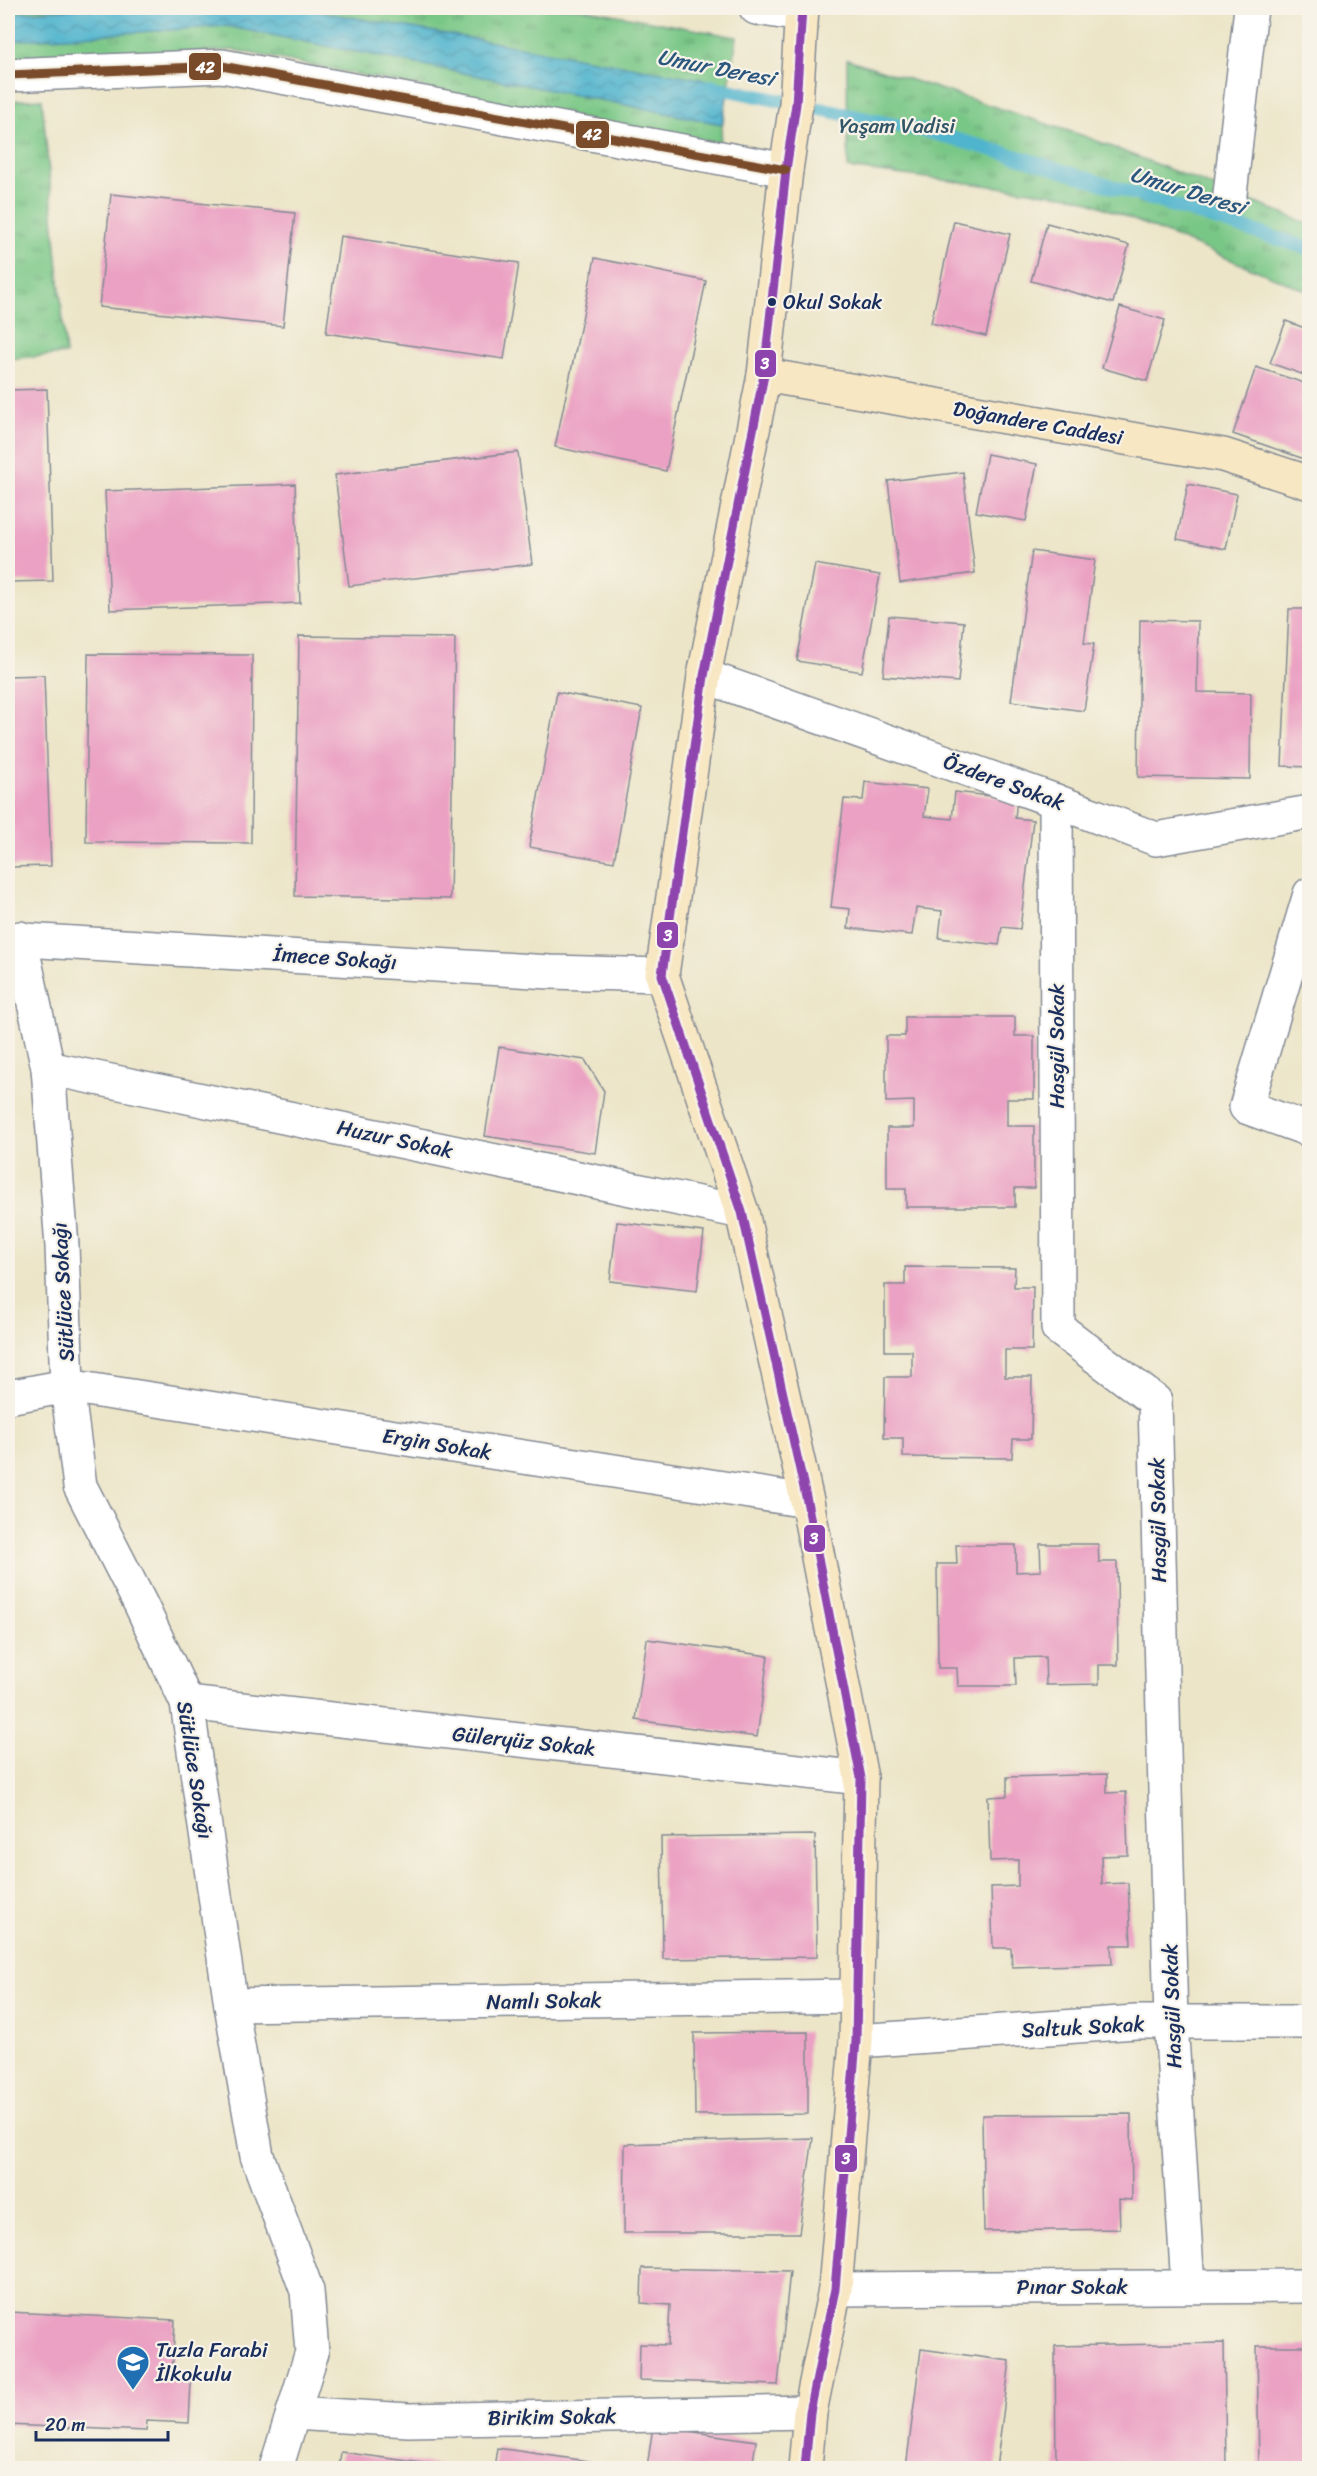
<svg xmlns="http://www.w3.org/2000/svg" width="1317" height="2476" font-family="Sriracha,sans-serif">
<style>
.park{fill:url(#park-tufts);stroke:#4a7b72;stroke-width:1.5}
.water{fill:url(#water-waves);stroke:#357296;stroke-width:1.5}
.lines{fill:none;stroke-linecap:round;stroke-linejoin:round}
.stream{stroke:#4fb4cd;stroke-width:14}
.building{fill:#eba1c3}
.street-casing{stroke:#848a93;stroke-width:36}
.secondary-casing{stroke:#848a93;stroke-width:36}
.street{stroke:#fff;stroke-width:33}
.secondary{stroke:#f8e7c3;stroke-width:33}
.bus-1-casing{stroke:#f7f3e8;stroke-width:14}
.bus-2-casing{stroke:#f7f3e8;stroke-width:14}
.bus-1{stroke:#8e44ad;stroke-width:9}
.bus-2{stroke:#7a4b2a;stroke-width:9}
.bus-dot{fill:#1b2f5e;stroke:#f7f3e8;stroke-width:2}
.labels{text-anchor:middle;stroke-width:4.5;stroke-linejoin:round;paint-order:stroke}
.bus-label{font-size:20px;fill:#1b2f5e;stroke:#f7f3e8;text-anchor:start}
.park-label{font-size:21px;fill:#325568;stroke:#f7f3e8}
.street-label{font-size:21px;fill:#1b2f5e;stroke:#f7f3e8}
.poi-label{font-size:21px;fill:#1b2f5e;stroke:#f7f3e8;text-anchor:start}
.water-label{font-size:22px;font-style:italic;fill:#2b577f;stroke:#f7f3e8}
.line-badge{stroke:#f7f3e8;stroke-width:2}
.badge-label{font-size:16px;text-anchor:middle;font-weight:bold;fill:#fff}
</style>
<defs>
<pattern id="park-tufts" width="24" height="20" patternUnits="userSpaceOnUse" patternTransform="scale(1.5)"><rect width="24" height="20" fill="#79c786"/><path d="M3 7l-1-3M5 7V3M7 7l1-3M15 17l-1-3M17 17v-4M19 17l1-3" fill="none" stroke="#62a271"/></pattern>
<pattern id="water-waves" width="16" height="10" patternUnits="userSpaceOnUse" patternTransform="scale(1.5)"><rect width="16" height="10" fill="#4fb4cd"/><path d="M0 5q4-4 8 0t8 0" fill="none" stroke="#4193aa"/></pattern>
</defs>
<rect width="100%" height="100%" fill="#f7f3e8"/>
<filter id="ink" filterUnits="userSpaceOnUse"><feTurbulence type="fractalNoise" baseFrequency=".0167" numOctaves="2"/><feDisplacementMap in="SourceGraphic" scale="12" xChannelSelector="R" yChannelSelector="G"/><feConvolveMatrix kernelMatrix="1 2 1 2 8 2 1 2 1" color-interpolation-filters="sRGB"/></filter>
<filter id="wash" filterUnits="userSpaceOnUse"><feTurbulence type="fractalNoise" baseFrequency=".008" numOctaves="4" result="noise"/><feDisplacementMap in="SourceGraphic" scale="24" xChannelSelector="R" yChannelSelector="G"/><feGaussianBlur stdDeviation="1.35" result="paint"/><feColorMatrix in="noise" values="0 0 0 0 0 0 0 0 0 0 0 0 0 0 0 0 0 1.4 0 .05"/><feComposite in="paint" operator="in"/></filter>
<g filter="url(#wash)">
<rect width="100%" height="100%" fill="#ece5c8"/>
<g class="park">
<polygon points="8,8 579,8 737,37 719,146 234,50 8,65"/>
<polygon points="847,59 1084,136 1309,224 1309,292 1078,197 848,168"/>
<polygon points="42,99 66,354 8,359 8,101"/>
</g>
<polygon class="water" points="97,8 299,8 729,84 722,124 226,26 8,41 8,13"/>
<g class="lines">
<polyline class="stream" points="710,86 929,132 1015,156 1310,249"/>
</g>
<g id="blocks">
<g class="building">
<polygon points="111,194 295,213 283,326 99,307"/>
<polygon points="954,221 1010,234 986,336 931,323"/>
<polygon points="1047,223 1129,245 1113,303 1031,281"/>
<polygon points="340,236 519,263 504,359 326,333"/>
<polygon points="595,258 706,281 666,471 555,447"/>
<polygon points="1120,307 1165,320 1147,381 1102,368"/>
<polygon points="1286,321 1310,330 1310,377 1270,363"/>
<polygon points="1256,367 1310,385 1310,452 1307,460 1233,434"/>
<polygon points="47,389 53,581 8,582 8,390"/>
<polygon points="518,452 532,564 349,586 335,475"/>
<polygon points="987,454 1037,464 1026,521 976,512"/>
<polygon points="963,472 975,573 900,583 888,481"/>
<polygon points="295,484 300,603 110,610 105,491"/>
<polygon points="1188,484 1237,494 1226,549 1177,539"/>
<polygon points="1032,551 1095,560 1084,643 1094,644 1084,711 1011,701"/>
<polygon points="815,564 880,575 862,672 797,661"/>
<polygon points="1289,609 1310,609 1310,767 1282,766"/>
<polygon points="889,616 964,622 958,682 883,676"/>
<polygon points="1140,620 1198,621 1197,692 1251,693 1250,779 1138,777"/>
<polygon points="299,636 455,638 450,899 295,896"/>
<polygon points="88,654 252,655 251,843 86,842"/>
<polygon points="44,675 51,866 8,867 8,676"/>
<polygon points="557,692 642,708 614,862 529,847"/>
<polygon points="865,782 928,789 924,816 952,819 955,792 1017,799 1015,818 1033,820 1020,929 1002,927 999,945 939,938 942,911 916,908 912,935 848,928 850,909 831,907 844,799 863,800"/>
<polygon points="905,1017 1015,1017 1015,1036 1034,1036 1034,1099 1007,1099 1007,1126 1034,1126 1034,1188 1015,1188 1015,1207 906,1207 906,1189 887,1189 887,1128 914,1128 914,1101 886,1102 886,1036 905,1036"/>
<polygon points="499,1047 585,1060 604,1091 595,1153 485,1136"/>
<polygon points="617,1222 704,1232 697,1291 610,1281"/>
<polygon points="905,1267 1015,1268 1014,1287 1033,1287 1032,1350 1005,1350 1005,1377 1032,1377 1031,1439 1013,1439 1012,1458 903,1457 903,1438 884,1438 885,1377 912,1377 912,1351 885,1351 885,1285 905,1285"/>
<polygon points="1040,1544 1098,1544 1099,1562 1117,1562 1118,1665 1099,1665 1099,1684 1046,1685 1045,1657 1015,1658 1016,1686 958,1686 957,1668 938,1668 937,1564 957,1564 956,1545 1016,1545 1016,1572 1041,1571"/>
<polygon points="647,1639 768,1656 757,1737 636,1720"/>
<polygon points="1107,1774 1107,1793 1126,1792 1128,1855 1101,1856 1102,1884 1128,1883 1131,1945 1111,1945 1112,1964 1012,1967 1011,1948 993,1948 991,1887 1018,1886 1018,1860 990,1861 988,1797 1007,1796 1007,1777"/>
<polygon points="815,1835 817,1957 663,1959 661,1837"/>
<polygon points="808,2032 808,2114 695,2115 694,2033"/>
<polygon points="1131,2114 1132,2200 1119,2199 1120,2229 984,2231 982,2115"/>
<polygon points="813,2138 799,2233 624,2233 625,2144"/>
<polygon points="642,2268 790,2271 778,2385 639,2380 640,2344 668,2345 670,2305 641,2303"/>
<polygon points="8,2312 175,2320 172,2380 191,2382 189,2423 147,2421 146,2431 8,2425"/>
<polygon points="1224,2343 1226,2466 1056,2468 1055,2346"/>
<polygon points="1257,2346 1310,2346 1310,2468 1259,2468"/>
<polygon points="921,2349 1010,2361 996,2468 906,2468"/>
<polygon points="653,2426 756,2441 752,2468 647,2468"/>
<polygon points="497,2448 601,2463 600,2468 494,2468"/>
<polygon points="341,2452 445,2466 445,2468 339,2468"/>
</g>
</g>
</g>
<g filter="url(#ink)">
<use href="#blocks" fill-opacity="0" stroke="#848a93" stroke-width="1.5"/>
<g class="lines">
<g class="street-casing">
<g id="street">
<polyline points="756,8 801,15"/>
<polyline points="8,75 222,66 786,170"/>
<polyline points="1230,194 1251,8"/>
<polyline points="704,676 1056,801 1156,839 1310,812"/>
<polyline points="1056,801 1058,1328 1155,1401 1171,2022 1188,2286"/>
<polyline points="1310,894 1246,1107 1310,1130"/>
<polyline points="20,938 48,1068 62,1246 67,1386 80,1486 141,1605 187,1703 231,2005 257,2156 307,2291 312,2352 276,2468"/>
<polyline points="8,939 550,972 662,975"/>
<polyline points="48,1068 742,1212"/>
<polyline points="8,1397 67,1386 807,1501"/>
<polyline points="187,1703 861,1778"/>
<polyline points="231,2005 858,1996"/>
<polyline points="856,2041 1136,2022 1310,2022"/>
<polyline points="835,2289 1310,2286"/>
<polyline points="293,2413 409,2420 810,2412"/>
</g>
</g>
<g class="secondary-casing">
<g id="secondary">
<polyline points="802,8 796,104 786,170 764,375 704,676 662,975 742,1212 807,1501 861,1778 856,2041 835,2289 810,2412 805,2468"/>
<polyline points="764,375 1223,455 1310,483"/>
</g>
</g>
<use href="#street" class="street"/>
<use href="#secondary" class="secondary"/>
<g class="bus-1-casing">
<polyline id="bus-1" points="802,8 796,104 786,170 764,375 704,676 662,975 742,1212 807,1501 861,1778 856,2041 835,2289 810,2412 805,2468"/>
</g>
<g class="bus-2-casing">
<polyline id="bus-2" points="8,75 222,66 786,170"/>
</g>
<use href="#bus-1" class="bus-1"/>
<use href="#bus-2" class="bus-2"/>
</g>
</g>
<defs>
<g id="school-pin" transform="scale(1.725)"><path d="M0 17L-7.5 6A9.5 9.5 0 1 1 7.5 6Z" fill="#1f6fb2" stroke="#f7f3e8"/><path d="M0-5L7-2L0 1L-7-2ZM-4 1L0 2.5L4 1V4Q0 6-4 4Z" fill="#fff"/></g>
</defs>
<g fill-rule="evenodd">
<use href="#school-pin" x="133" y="2362"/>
</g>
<circle class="bus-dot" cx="772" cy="302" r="5"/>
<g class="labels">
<g class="bus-label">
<text x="783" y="309">Okul Sokak</text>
</g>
<g class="park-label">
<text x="897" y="133">Yaşam Vadisi</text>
</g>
<g class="street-label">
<text transform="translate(1038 423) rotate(10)" y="7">Doğandere Caddesi</text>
<text transform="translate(1004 782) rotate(20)" y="7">Özdere Sokak</text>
<text transform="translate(335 958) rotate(4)" y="7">İmece Sokağı</text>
<text transform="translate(1057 1046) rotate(-90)" y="7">Hasgül Sokak</text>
<text transform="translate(395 1139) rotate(12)" y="7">Huzur Sokak</text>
<text transform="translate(63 1292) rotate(-93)" y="7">Sütlüce Sokağı</text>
<text transform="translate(437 1444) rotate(9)" y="7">Ergin Sokak</text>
<text transform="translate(1158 1520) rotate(-91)" y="7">Hasgül Sokak</text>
<text transform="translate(524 1741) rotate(6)" y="7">Güleryüz Sokak</text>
<text transform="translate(195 1770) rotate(81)" y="7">Sütlüce Sokağı</text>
<text transform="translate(544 2001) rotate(-1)" y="7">Namlı Sokak</text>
<text transform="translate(1172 2006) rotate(-92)" y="7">Hasgül Sokak</text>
<text transform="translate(1083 2027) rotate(-3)" y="7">Saltuk Sokak</text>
<text x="1072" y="2294">Pınar Sokak</text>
<text transform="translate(552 2417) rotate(-1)" y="7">Birikim Sokak</text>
</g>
<g class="poi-label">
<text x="156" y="2357">Tuzla Farabi<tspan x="156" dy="24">İlkokulu</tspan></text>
</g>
<g class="water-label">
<text transform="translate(716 67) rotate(11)" y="8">Umur Deresi</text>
<text transform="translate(1188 190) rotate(17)" y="8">Umur Deresi</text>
</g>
</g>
<g class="line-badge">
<rect x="188" y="52" width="34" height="29" rx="6" fill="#7a4b2a"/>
<rect x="575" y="120" width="35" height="29" rx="6" fill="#7a4b2a"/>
<rect x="754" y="349" width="23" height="29" rx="6" fill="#8e44ad"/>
<rect x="656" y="921" width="23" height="28" rx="6" fill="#8e44ad"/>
<rect x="803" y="1524" width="23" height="29" rx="6" fill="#8e44ad"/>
<rect x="834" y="2144" width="24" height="29" rx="6" fill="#8e44ad"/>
</g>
<g class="badge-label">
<text x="205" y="73">42</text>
<text x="592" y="140">42</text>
<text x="765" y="369">3</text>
<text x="668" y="941">3</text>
<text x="814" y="1544">3</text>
<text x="846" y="2164">3</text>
</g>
<rect width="1317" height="2476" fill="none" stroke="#f7f3e8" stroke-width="30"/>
<path d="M36 2431v9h132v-9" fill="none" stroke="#1b2f5e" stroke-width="3"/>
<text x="45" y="2431" font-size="18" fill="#1b2f5e" stroke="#f7f3e8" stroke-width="4.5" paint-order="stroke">20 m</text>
</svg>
